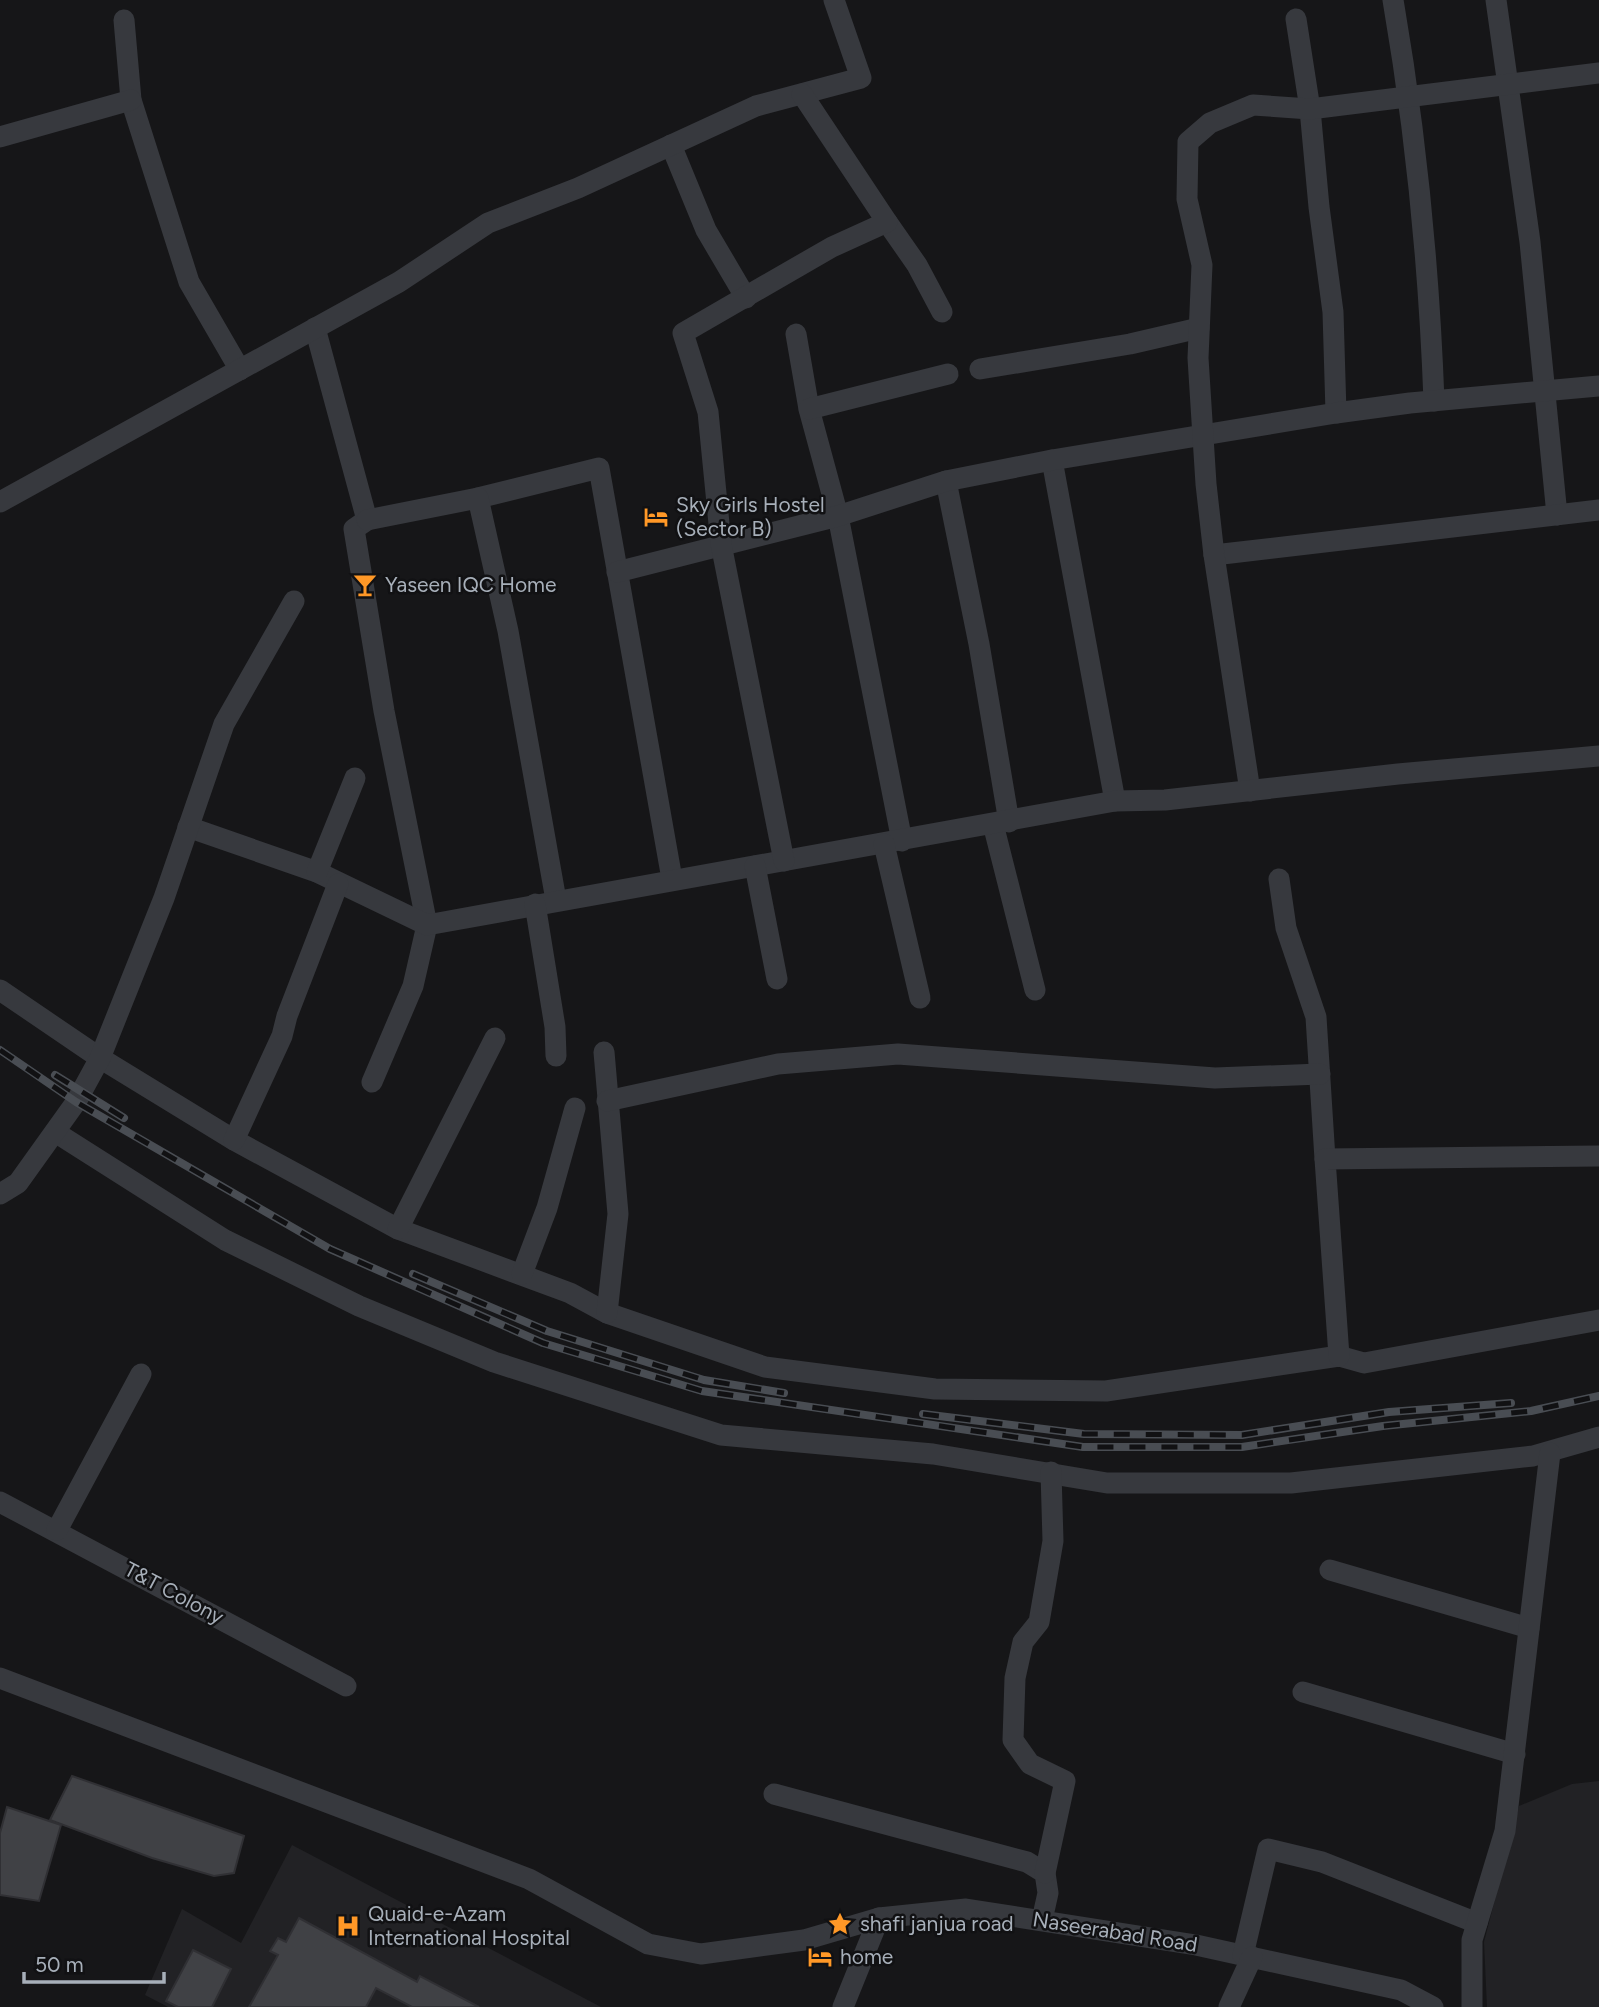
<svg xmlns="http://www.w3.org/2000/svg" width="1599" height="2007" font-family="Figtree,sans-serif">
<style>
.built{fill:#222225}
.building{fill:#404145;stroke:#303034;stroke-width:2}
.lines{fill:none;stroke-linecap:round;stroke-linejoin:round}
.minor{stroke:#37393e;stroke-width:21}
.rail-casing{stroke:#494d53;stroke-width:8}
.rail{stroke:#111113;stroke-width:5;stroke-dasharray:16;stroke-linecap:butt}
.labels{text-anchor:middle;stroke-width:5;stroke-linejoin:round;paint-order:stroke}
.poi-label{font-size:21px;fill:#a7afb9;stroke:#111113;text-anchor:start}
.street-label{font-size:21px;fill:#a7afb9;stroke:#111113}
</style>
<rect width="100%" height="100%" fill="#161618"/>
<g class="built">
<polygon points="1599,1781 1599,2007 1487,2007 1484,1942 1519,1806 1572,1784"/>
<polygon points="292,1845 601,2007 168,2007 145,1995 182,1909 241,1943"/>
</g>
<g class="building">
<polygon points="72,1776 244,1836 234,1873 214,1876 152,1858 50,1820"/>
<polygon points="7,1807 61,1825 39,1901 0,1895 0,1833"/>
<polygon points="299,1918 417,1982 420,1976 479,2007 412,2007 376,1988 366,2007 249,2007 278,1955 270,1951 278,1938 286,1942"/>
<polygon points="193,1950 231,1969 212,2007 178,2007 166,2001"/>
</g>
<g class="lines">
<g class="minor">
<path d="M1393,0c23,133 36,266 41,401"/>
<polyline points="1496,0 1530,242 1557,515"/>
<polyline points="1296,19 1310,109 1319,207 1333,312 1336,413"/>
<polyline points="124,20 131,100 189,282 240,370"/>
<polyline points="0,137 131,100"/>
<polyline points="671,145 706,230 746,298"/>
<polyline points="887,222 917,265 942,312"/>
<polyline points="315,328 367,520 354,529 384,711 427,925 413,986 372,1082"/>
<polyline points="796,334 809,409 838,516 902,841"/>
<polyline points="980,369 1130,344 1199,328"/>
<polyline points="809,409 948,374"/>
<polyline points="1052,460 1115,801"/>
<polyline points="946,481 979,644 1009,822"/>
<polyline points="478,498 599,468 672,879"/>
<polyline points="0,502 399,282 488,223 578,188 756,106 861,78 834,0"/>
<polyline points="367,520 478,498 508,631 556,900"/>
<polyline points="1214,555 1599,510"/>
<polyline points="617,572 838,516 946,481 1052,460 1336,413 1410,403 1599,386"/>
<polyline points="1250,791 1214,555 1206,484 1198,358 1202,265 1187,199 1188,142 1210,123 1253,105 1310,109 1599,73"/>
<polyline points="993,824 1035,990"/>
<polyline points="188,827 317,872 427,925 1115,801 1165,800 1398,774 1599,756"/>
<polyline points="884,844 920,998"/>
<polyline points="784,861 721,544 708,412 683,333 832,247 887,222 802,94"/>
<polyline points="755,866 777,979"/>
<polyline points="317,872 355,778"/>
<polyline points="1279,879 1286,928 1316,1017 1325,1159"/>
<polyline points="535,904 555,1027 556,1056"/>
<polyline points="0,990 100,1058 234,1140 398,1229 570,1293 607,1313 765,1367 935,1389 1106,1391 1339,1356 1364,1363 1599,1320"/>
<polyline points="604,1052 618,1214 607,1313"/>
<polyline points="607,1101 778,1064 898,1054 1215,1078 1320,1074"/>
<polyline points="55,1132 225,1240 359,1306 494,1362 721,1435 933,1454 1107,1483 1291,1483 1533,1456 1599,1437"/>
<polyline points="234,1140 282,1036 287,1016 338,884"/>
<polyline points="0,1194 18,1183 76,1102 100,1058 164,898 224,724 294,601"/>
<polyline points="398,1229 495,1038"/>
<polyline points="522,1274 547,1208 575,1108"/>
<polyline points="1339,1356 1325,1159 1599,1156"/>
<polyline points="0,1502 346,1686"/>
<polyline points="57,1530 141,1374"/>
<polyline points="1330,1570 1529,1628"/>
<polyline points="0,1678 529,1879 648,1944 701,1954 804,1940 879,1918 966,1909 1196,1945 1401,1990 1433,2007"/>
<polyline points="1303,1692 1515,1754"/>
<polyline points="774,1794 1027,1862 1045,1873 1048,1893 1042,1920"/>
<polyline points="1045,1873 1065,1781 1030,1764 1013,1740 1015,1678 1023,1642 1039,1622 1053,1541 1051,1472"/>
<polyline points="1243,1955 1268,1849 1322,1862 1477,1923"/>
<polyline points="843,2007 879,1918"/>
<polyline points="1229,2007 1252,1957"/>
<polyline points="1472,2007 1472,1940 1505,1831 1550,1453"/>
</g>
<g class="rail-casing">
<g id="rail">
<polyline points="0,1050 76,1102 330,1249 543,1343 702,1391 1083,1447 1242,1447 1383,1426 1531,1411 1599,1396"/>
<polyline points="55,1075 124,1118"/>
<polyline points="413,1274 547,1331 704,1380 784,1393"/>
<polyline points="923,1414 1084,1434 1242,1435 1389,1412 1511,1403"/>
</g>
</g>
<use href="#rail" class="rail"/>
</g>
<defs>
<g id="hotel-bare" transform="scale(1.89)"><path d="M-6-4.5h1.5V1H6V5H4.5V3h-9V5H-6ZM-4 0a1.8 1.8 0 1 1 3.6 0ZM.5 0V-2.5h3Q6-2.5 6 0Z" fill="#ff9827" stroke="#111113" stroke-width="2.5" paint-order="stroke"/></g>
<g id="bar-bare" transform="scale(1.89)"><path d="M-6-5H6L.8 .8V4.5H3.5V6h-7V4.5H-.8V.8Z" fill="#ff9827" stroke="#111113" stroke-width="2.5" paint-order="stroke"/></g>
<g id="sight-bare" transform="scale(1.89)"><path d="M0-6L1.8-2.2L6-1.7L2.9 1.2L3.7 5.4L0 3.3L-3.7 5.4L-2.9 1.2L-6-1.7L-1.8-2.2Z" fill="#ff9827" stroke="#111113" stroke-width="2.5" paint-order="stroke"/></g>
<g id="hospital-bare" transform="scale(1.89)"><path d="M-5-5h3v3.5h4V-5h3V5h-3V1.5h-4V5h-3Z" fill="#ff9827" stroke="#111113" stroke-width="2.5" paint-order="stroke"/></g>
</defs>
<g fill-rule="evenodd">
<use href="#hotel-bare" x="656" y="517"/>
<use href="#bar-bare" x="365" y="585"/>
<use href="#sight-bare" x="840" y="1924"/>
<use href="#hospital-bare" x="348" y="1926"/>
<use href="#hotel-bare" x="820" y="1957"/>
</g>
<g class="labels">
<g class="poi-label">
<text x="676" y="512">Sky Girls Hostel<tspan x="676" dy="24">(Sector B)</tspan></text>
<text x="385" y="592">Yaseen IQC Home</text>
<text x="368" y="1921">Quaid-e-Azam<tspan x="368" dy="24">International Hospital</tspan></text>
<text x="860" y="1931">shafi janjua road</text>
<text x="840" y="1964">home</text>
</g>
<g class="street-label">
<text transform="translate(174 1593) rotate(28)" y="7">T&amp;T Colony</text>
<text transform="translate(1115 1932) rotate(9)" y="7">Naseerabad Road</text>
</g>
</g>
<path d="M24 1972v10h140v-10" fill="none" stroke="#a7afb9" stroke-width="3.5"/>
<text x="35" y="1972" font-size="21" fill="#a7afb9" stroke="#111113" stroke-width="5" paint-order="stroke">50 m</text>
</svg>
